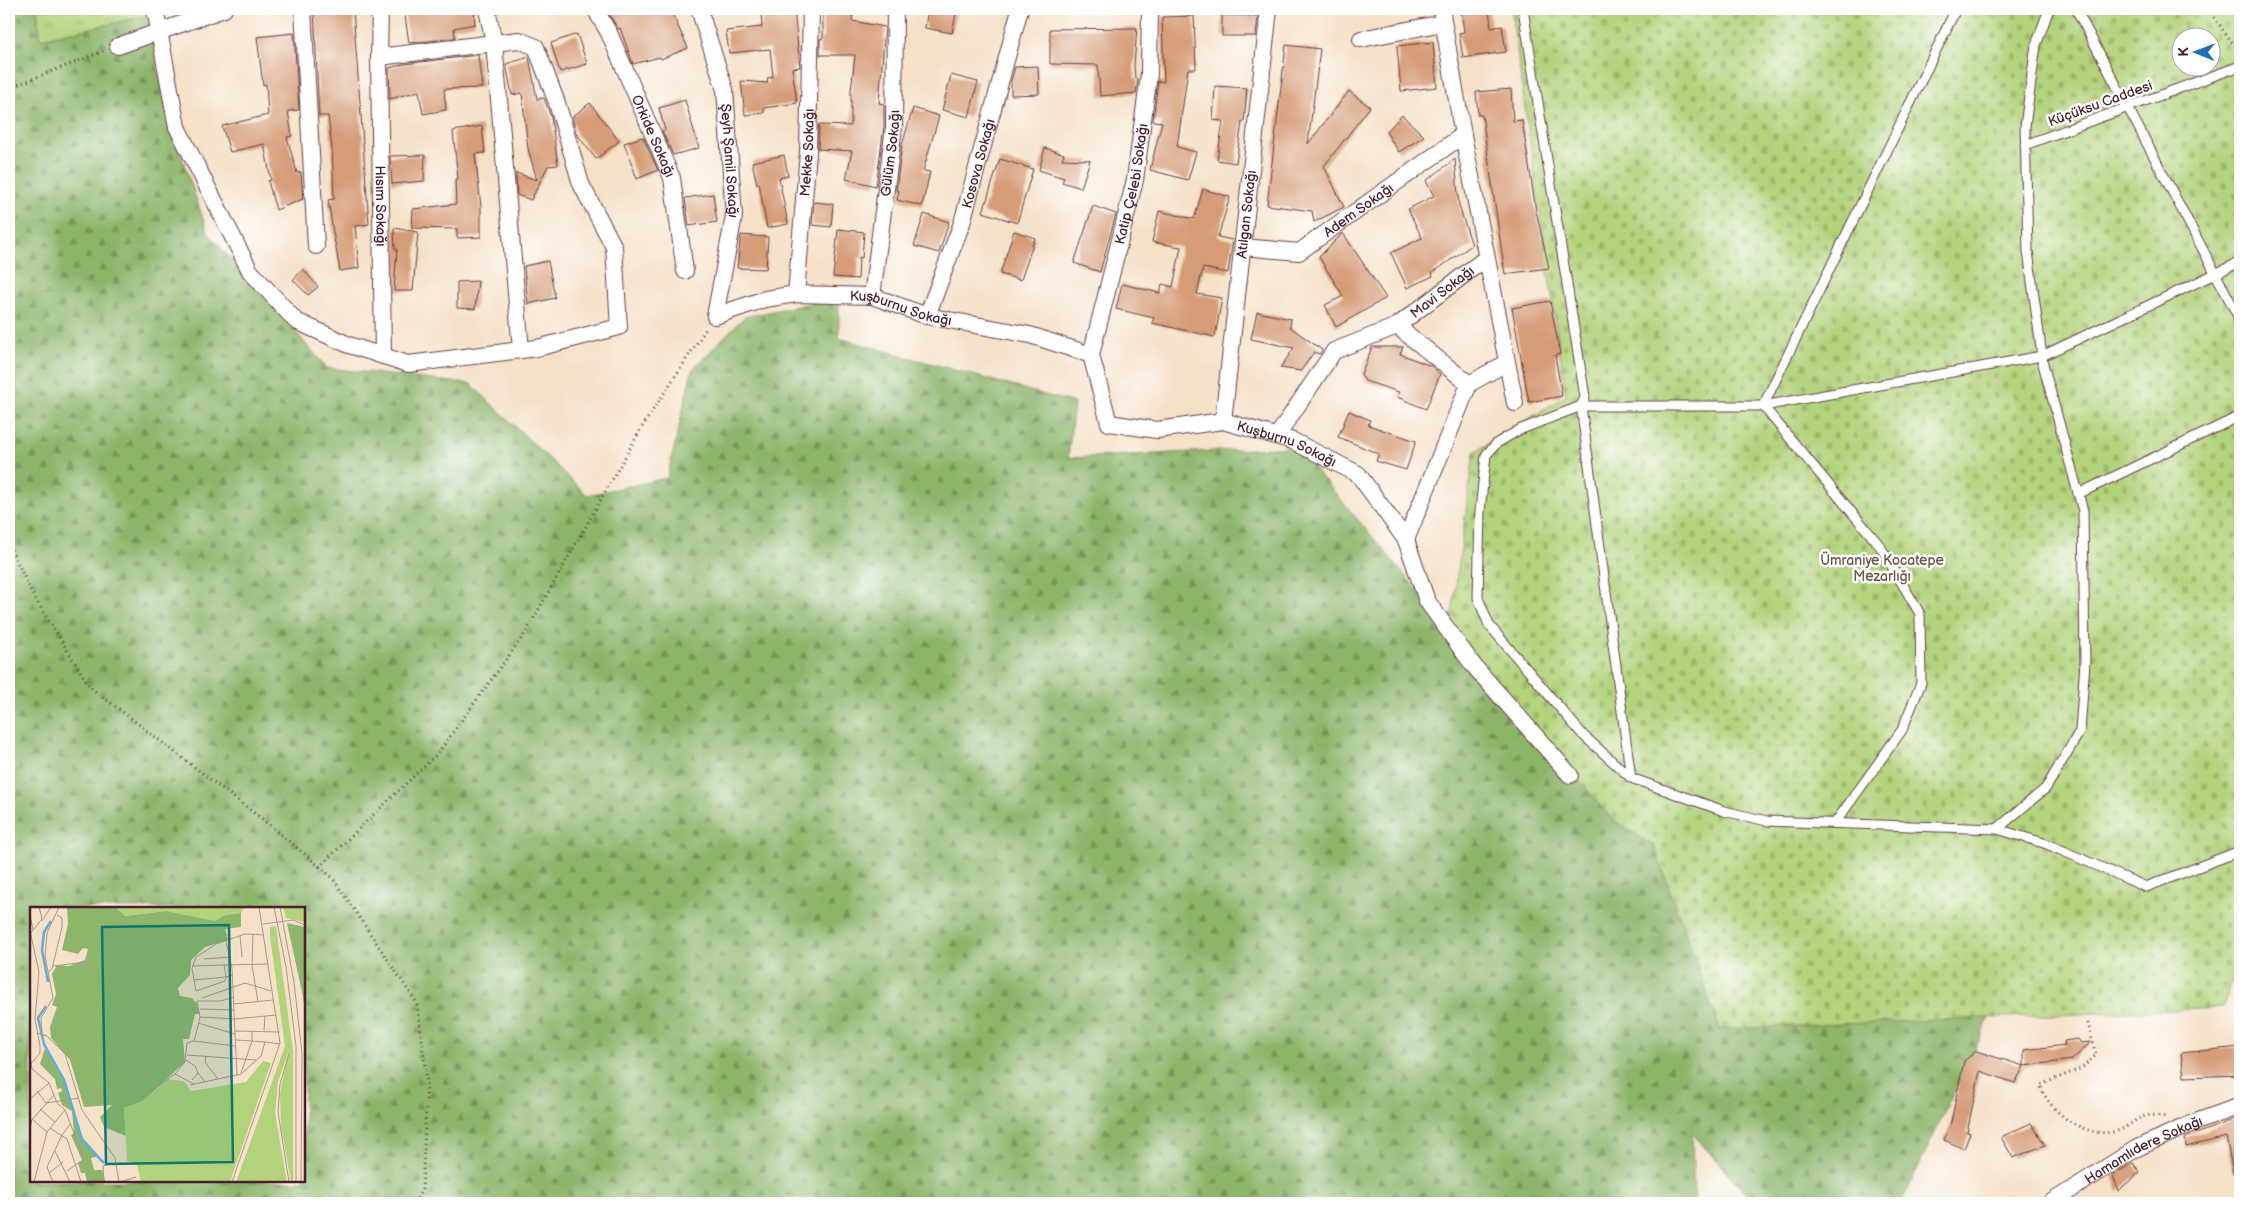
<svg xmlns="http://www.w3.org/2000/svg" width="2249" height="1212" font-family="'Balsamiq Sans',sans-serif">
<style>
.grass{fill:url(#grass-tufts);stroke:#7e7953}
.forest{fill:url(#forest-firs);stroke:#6c6a4b;fill-rule:evenodd}
.cemetery{fill:url(#cemetery-stones);stroke:#7e7953;fill-rule:evenodd}
.building{fill:#d69c77}
.lines{fill:none;stroke-linecap:round;stroke-linejoin:round}
.lane-casing{stroke:#643c43;stroke-width:11}
.street-casing{stroke:#643c43;stroke-width:18}
.path{stroke:#643c43;stroke-width:3;stroke-dasharray:1 4;stroke-linecap:butt}
.lane{stroke:#fff;stroke-width:9}
.street{stroke:#fff;stroke-width:16}
.labels{text-anchor:middle;stroke-width:5;stroke-linejoin:round;paint-order:stroke}
.street-label{font-size:14px;fill:#4a1f2b;stroke:#fff}
.park-label{font-size:14px;fill:#695543;stroke:#fff}
.inset-river{fill:none;stroke:#63addb;stroke-width:2.5}
.inset-road{fill:none;stroke:#b09389;stroke-width:1}
.view{fill:#0f766e;fill-opacity:0.15;stroke:#0f766e;stroke-width:2.5}
.inset-edge{fill:none;stroke:#4a1f2b;stroke-width:2.5}
</style>
<defs>
<pattern id="grass-tufts" width="24" height="20" patternUnits="userSpaceOnUse" patternTransform="scale(1.25)"><rect width="24" height="20" fill="#b2d37b"/><path d="M3 7l-1-3M5 7V3M7 7l1-3M15 17l-1-3M17 17v-4M19 17l1-3" fill="none" stroke="#9bb56a"/></pattern>
<pattern id="forest-firs" width="22" height="20" patternUnits="userSpaceOnUse" patternTransform="scale(1.25)"><rect width="22" height="20" fill="#8db56b"/><path d="M5 1l3.5 6h-7zM16 11l3.5 6h-7z" fill="#759358"/></pattern>
<pattern id="cemetery-stones" width="16" height="16" patternUnits="userSpaceOnUse" patternTransform="scale(1.25)"><rect width="16" height="16" fill="#b2d37b"/><path d="M2 7V4a2 2 0 0 1 4 0v3zM10 15v-3a2 2 0 0 1 4 0v3z" fill="#9bb56a"/></pattern>
</defs>
<rect width="100%" height="100%" fill="#fff"/>
<filter id="ink" filterUnits="userSpaceOnUse"><feTurbulence type="fractalNoise" baseFrequency=".02" numOctaves="2"/><feDisplacementMap in="SourceGraphic" scale="10" xChannelSelector="R" yChannelSelector="G"/><feConvolveMatrix kernelMatrix="1 2 1 2 8 2 1 2 1" color-interpolation-filters="sRGB"/></filter>
<filter id="wash" filterUnits="userSpaceOnUse"><feTurbulence type="fractalNoise" baseFrequency=".0096" numOctaves="4" result="noise"/><feDisplacementMap in="SourceGraphic" scale="20" xChannelSelector="R" yChannelSelector="G"/><feGaussianBlur stdDeviation="1.12" result="paint"/><feColorMatrix in="noise" values="0 0 0 0 0 0 0 0 0 0 0 0 0 0 0 0 0 1.4 0 .05"/><feComposite in="paint" operator="in"/></filter>
<g filter="url(#wash)">
<rect width="100%" height="100%" fill="#f4e1c8"/>
<polygon class="grass" points="37,9 144,9 147,16 40,40"/>
<path class="forest" d="M9,9h28l3,30 107,-23 21,101 40,116 119,135 144,16 116,111 80,-17 25,-108 52,-53 95,-20v41l235,65 -6,55 228,-11 316,372 42,27 66,183 270,-12 -89,186h-147l-62,-70 2,70h-1685zM31,908h273v273h-273z"/>
<path class="cemetery" d="M1511,9h729v952l-18,47 -502,21 -66,-183 -42,-27 -162,-190 24,-177 92,-56zM2182,38h30v30h-30z"/>
<g id="blocks">
<g class="building">
<polygon points="314,9 353,9 369,224 355,226 359,268 340,271 333,232 328,200 334,199 332,149 328,116 319,116"/>
<polygon points="404,9 474,9 475,24 454,28 455,38 409,43"/>
<polygon points="606,9 670,9 688,48 661,59 660,57 633,64 620,28 618,29"/>
<polygon points="794,9 800,67 792,68 797,103 764,108 764,113 745,115 741,81 768,83 767,78 773,77 770,49 729,53 726,31 762,27 761,11"/>
<polygon points="823,9 853,9 852,21 885,27 879,103 884,104 884,126 876,186 846,179 852,151 818,149 819,125 851,126 851,91 855,55 820,55 820,39 823,38"/>
<polygon points="928,9 956,14 952,33 925,28"/>
<polygon points="1461,9 1489,9 1491,28 1502,26 1506,52 1463,58 1459,33 1464,32"/>
<polygon points="1222,15 1258,16 1256,36 1222,36"/>
<polygon points="1194,16 1196,69 1188,69 1177,147 1196,152 1188,180 1150,170 1162,122 1153,121 1158,81 1164,82 1162,17"/>
<polygon points="1137,28 1134,66 1135,78 1138,79 1136,93 1100,96 1098,65 1050,64 1050,29"/>
<polygon points="294,33 299,110 288,111 292,136 287,137 297,173 301,172 303,199 276,210 268,181 271,180 264,144 230,152 222,126 268,115 266,84 263,85 257,37"/>
<polygon points="577,34 587,64 560,72 551,43"/>
<polygon points="1433,42 1437,87 1401,91 1397,46"/>
<polygon points="1286,45 1320,49 1308,144 1349,91 1370,107 1324,166 1344,207 1314,222 1312,211 1267,205"/>
<polygon points="478,55 482,88 444,89 446,110 423,114 419,91 390,99 389,68 404,64"/>
<polygon points="529,57 537,99 544,98 551,117 558,165 548,166 531,200 517,195 516,173 537,180 528,149 522,93 512,95 506,64"/>
<polygon points="1038,66 1039,94 1011,95 1011,81 1015,67"/>
<polygon points="951,75 978,82 969,117 942,110"/>
<polygon points="1215,86 1247,88 1244,122 1242,122 1236,163 1217,160 1223,121 1213,120"/>
<polygon points="1511,89 1513,121 1522,120 1536,211 1549,268 1505,274 1482,115 1478,115 1476,92"/>
<polygon points="685,100 699,148 673,155 662,131 665,130 659,108"/>
<polygon points="590,103 619,141 596,159 576,133 572,117"/>
<polygon points="913,108 939,116 923,171 930,172 922,206 897,200 899,191 896,190 902,145"/>
<polygon points="1402,115 1424,136 1399,152 1386,132"/>
<polygon points="482,126 485,153 475,154 481,207 481,237 457,238 457,229 412,228 413,209 456,204 455,179 458,179 453,131"/>
<polygon points="643,137 658,170 637,179 624,143"/>
<polygon points="1045,148 1064,154 1062,159 1090,160 1081,188 1062,182 1064,178 1039,170"/>
<polygon points="425,155 424,181 392,184 390,156"/>
<polygon points="784,155 788,176 779,178 788,224 767,228 759,183 757,184 752,162"/>
<polygon points="1000,159 1033,169 1017,223 983,212"/>
<polygon points="1455,159 1459,206 1472,245 1432,273 1433,276 1407,288 1391,253 1422,238 1408,209 1434,196 1426,181"/>
<polygon points="1203,189 1230,197 1218,237 1233,240 1228,273 1203,268 1197,294 1222,298 1215,337 1152,323 1154,318 1116,309 1122,284 1160,293 1162,284 1173,287 1181,247 1152,242 1159,211 1194,219"/>
<polygon points="713,194 717,222 689,226 685,198"/>
<polygon points="814,202 833,204 831,227 812,225"/>
<polygon points="1093,206 1116,214 1100,272 1074,263"/>
<polygon points="924,214 949,222 939,253 914,246"/>
<polygon points="394,228 418,232 413,291 394,291 397,249 395,249"/>
<polygon points="838,229 864,232 862,258 859,257 858,279 833,277"/>
<polygon points="1014,231 1035,238 1021,280 1000,274"/>
<polygon points="1343,233 1386,298 1336,327 1325,305 1343,296 1319,257"/>
<polygon points="741,235 768,237 766,269 737,268"/>
<polygon points="548,261 555,298 528,304 524,266"/>
<polygon points="303,269 318,287 308,295 293,280"/>
<polygon points="478,281 475,309 457,308 457,282"/>
<polygon points="1550,301 1560,354 1555,355 1562,396 1529,402 1512,308"/>
<polygon points="1257,312 1291,319 1290,327 1322,350 1320,354 1314,352 1301,371 1280,368 1294,348 1251,339"/>
<polygon points="1372,347 1403,347 1400,354 1431,366 1440,374 1426,409 1397,397 1399,392 1365,381 1361,374"/>
<polygon points="1349,411 1370,420 1368,425 1416,441 1406,470 1376,461 1379,454 1338,437"/>
<polygon points="2078,1039 2081,1043 2091,1042 2072,1060 2024,1066 2024,1050 2065,1045 2064,1041"/>
<polygon points="2240,1047 2240,1075 2184,1077 2181,1053"/>
<polygon points="1976,1051 2024,1066 2015,1083 1980,1071 1967,1132 1970,1133 1964,1149 1944,1140 1950,1126 1964,1061"/>
<polygon points="2240,1117 2240,1172 2233,1173 2226,1137 2186,1147 2185,1138"/>
<polygon points="2031,1123 2045,1145 2013,1158 2001,1137"/>
<polygon points="2133,1163 2140,1172 2118,1191 2113,1175"/>
</g>
</g>
</g>
<g filter="url(#ink)">
<use href="#blocks" fill-opacity="0" stroke="#643c43" stroke-width="1"/>
<g class="lines">
<g class="lane-casing">
<g id="lane">
<polyline points="1523,9 1585,397 1581,406 1519,430 1497,443 1486,455 1480,511 1478,598 1489,625 1583,735 1631,778 1724,811 1767,821 1997,829 2047,844 2146,887 2240,851"/>
<polyline points="2076,9 2240,320"/>
<polyline points="2025,145 2240,66"/>
<polyline points="2078,494 2240,416"/>
<polyline points="1631,778 1581,406 1763,406 2042,356 2240,262"/>
<polyline points="1835,823 1902,730 1921,683 1920,614 1880,546 1763,406 1956,9"/>
<polyline points="1997,829 2046,788 2080,731 2085,662 2083,511 2043,364 2028,251 2025,126 2036,45 2049,9"/>
</g>
</g>
<g class="street-casing">
<g id="street">
<polyline points="155,9 177,127 250,271 296,321 349,345 408,364 537,348 619,327 614,247 581,184 557,103 536,47 519,40 494,43 487,9"/>
<polyline points="303,9 316,246"/>
<polyline points="380,9 379,57 494,43 521,350"/>
<path id="s1" d="M595,9l14,24 63,145 13,93"/>
<path id="s2" d="M699,9l26,81 9,126 -19,100"/>
<polyline points="1441,9 1463,135 1515,403"/>
<polyline points="1361,39 1443,23"/>
<polyline points="118,46 224,9"/>
<path id="s3" d="M379,57l4,299"/>
<path id="s4" d="M1243,247l56,5 164,-117"/>
<path id="s5" d="M796,294l12,-142 3,-143"/>
<path id="s6" d="M872,296l22,-169 1,-118"/>
<path id="s7" d="M715,316l50,-17 31,-5 76,2 55,20 103,19 61,20 18,68 48,7 66,-9 70,20 65,33 48,66 63,-156 37,-21"/>
<path id="s8" d="M927,316l35,-93 58,-214"/>
<path id="s9" d="M1091,355l44,-175 14,-106 1,-65"/>
<path id="s10" d="M1469,384l-72,-58 89,-68"/>
<path id="s11" d="M1223,421l46,-412"/>
<polyline points="1277,436 1334,351 1397,326"/>
<polyline points="1406,540 1427,601 1473,665 1570,775"/>
<path id="s12" d="M2050,1203l87,-55 56,-25 47,-17"/>
</g>
</g>
<g class="path">
<polyline points="2208,9 2231,41 2240,50"/>
<polyline points="9,88 104,51"/>
<polyline points="9,545 34,597 90,687 262,819 332,877 417,1003 427,1083 422,1190 414,1203"/>
<polyline points="319,867 438,753 526,632 642,427 706,329"/>
<path d="M2088,1023l8,32 -14,13 -42,17c9,27 43,52 73,47 23,-5 21,-22 54,-15"/>
</g>
<use href="#lane" class="lane"/>
<use href="#street" class="street"/>
</g>
</g>
<g class="labels">
<g class="street-label">
<text transform="translate(2100 103) rotate(-20)" y="5">Küçüksu Caddesi</text>
<text dy="5" stroke="none"><textPath href="#s1" startOffset="140">Orkide Sokağı</textPath></text>
<text dy="5" stroke="none"><textPath href="#s5" startOffset="142">Mekke Sokağı</textPath></text>
<text dy="5" stroke="none"><textPath href="#s6" startOffset="144">Gülüm Sokağı</textPath></text>
<text dy="5" stroke="none"><textPath href="#s2" startOffset="156">Şeyh Şamil Sokağı</textPath></text>
<text dy="5" stroke="none"><textPath href="#s8" startOffset="161">Kosova Sokağı</textPath></text>
<text dy="5" stroke="none"><textPath href="#s9" startOffset="176">Katip Çelebi Sokağı</textPath></text>
<text dy="5" stroke="none"><textPath href="#s3" startOffset="149">Hısım Sokağı</textPath></text>
<text dy="5" stroke="none"><textPath href="#s4" startOffset="129">Adem Sokağı</textPath></text>
<text dy="5" stroke="none"><textPath href="#s11" startOffset="208">Atılgan Sokağı</textPath></text>
<text dy="5" stroke="none"><textPath href="#s10" startOffset="149">Mavi Sokağı</textPath></text>
<text dy="5" stroke="none"><textPath href="#s7" startOffset="191">Kuşburnu Sokağı</textPath></text>
<text dy="5" stroke="none"><textPath href="#s7" startOffset="641">Kuşburnu Sokağı</textPath></text>
<text dy="5" stroke="none"><textPath href="#s12" startOffset="108">Hamamlıdere Sokağı</textPath></text>
</g>
<g class="park-label">
<text x="1882" y="565">Ümraniye Kocatepe<tspan x="1882" dy="16">Mezarlığı</tspan></text>
</g>
</g>
<g transform="translate(30 907)">
<rect width="275" height="275" fill="#f4e1c8"/>
<path d="M85,0h130l-4,6 -16,2 -10,6 -49,-10 -42,5zM253,0h22v15l-19,-4zM246,19l17,125v131h-2l-10,-56 -1,-32 8,-41 -10,29 -3,31 12,69h-51l49,-136 -15,-110v-9z" fill="#b2d37b"/>
<path d="M37,0h48l10,9 41,-5 49,10 10,-6 16,-2v14l-16,2 3,11 -23,7 -14,13 -1,15 -12,13 2,8 12,2 5,6 3,10h-5l-6,25h-6l2,23 -42,39 -19,7 2,28 -22,-9 -4,-10 12,-12 -28,2 -14,-47 -19,-22 -1,-11 7,-20 -5,-2 4,-11 -4,-20 5,-9 12,1 16,-6 3,-11 -5,-1 -5,6 -16,-4 6,-26zM257,16l18,4v82l-2,-12zM15,141l20,31 18,59 16,18 -8,2 3,12h8l3,11 -18,1 -2,-9h-4l-3,-10 4,-3 -11,-25 3,-2 -2,-22 -10,-6 -4,-12 4,-2 -1,-3 -4,1 -2,-10 -15,-15z" fill="#8db56b"/>
<path d="M233,154l8,2 -41,119h-89l-4,-17 -10,-4 -3,-53 19,-7 23,-22 18,2 7,10 55,-9z" fill="#b2d37b"/>
<path class="inset-river" d="M18,75l-6,-32 2,-18 7,-11M16,99l-8,12 6,26 20,36 18,61 22,22"/>
<path class="inset-road" d="M244,0l12,60 10,79v136M250,0l14,75 8,72 -1,128M0,8l3,15M12,14l9,-14M233,17l30,-4 12,5M0,24l9,41 -4,47 5,27v7l-10,12M0,27l12,-15 -3,-12M223,27l-1,31 6,37M210,29l2,21M195,30l7,31 5,108M0,42v22M174,52l27,-2M23,59l33,-4M163,59l31,-1M18,65l4,-3 10,-42v-9l-5,-3M203,68l-7,2 -1,4 -29,10 -4,-23 4,-11 20,-13 29,-10 19,1M164,73l32,-3 -2,-12 44,-1M172,91l43,-15 26,8M204,97l39,-4M170,102l34,1M170,110l35,2 41,-4M168,116l37,11M205,124l45,1M222,124v10l13,1M234,124l1,-15M12,125l-1,-14 12,-20 -8,-42 2,-23 12,-26M7,126l10,3 18,18 17,56 33,48 4,24M206,133l16,1 -11,32M164,134l42,5M0,148l2,14 17,14 8,20 8,7 19,49 -17,12M157,148l69,5M176,149l-1,6 13,17M156,153l9,6 3,7M162,173l6,-7 7,9M164,177l-19,-10 10,-12 2,-19 7,-2 2,-7 4,-17 -3,-16h24l13,-4M160,178l51,-11 20,-18 4,-14 15,2M7,184l9,12 33,-5M120,185l25,-18M0,192l19,-16M10,202l15,13M0,215l24,-27M20,221l17,11 14,43M0,222l2,-10 15,13M25,244l15,31M19,266l14,-11M4,275l13,-50 18,-22M23,275l-6,-15 15,-32 9,-12M74,275l-1,-16 4,-1M90,275l16,-5M202,275l48,-139 -21,-136M259,275l-11,-70 2,-28 9,-30"/>
<path class="view" d="M199,18l4,237 -127,2 -4,-237z"/>
<rect width="275" height="275" class="inset-edge"/>
</g>
<rect width="2249" height="1212" fill="none" stroke="#fff" stroke-width="30"/>
<g transform="translate(2196 52) rotate(271)"><circle r="24" fill="#ffffff" stroke="#b7a5aa"/>
<path d="M0-4L9 19L0 12L-9 19Z" fill="#1f6fb2"/>
<text y="-8" font-size="14" font-weight="bold" text-anchor="middle" fill="#4a1f2b">K</text>
</g>
</svg>
